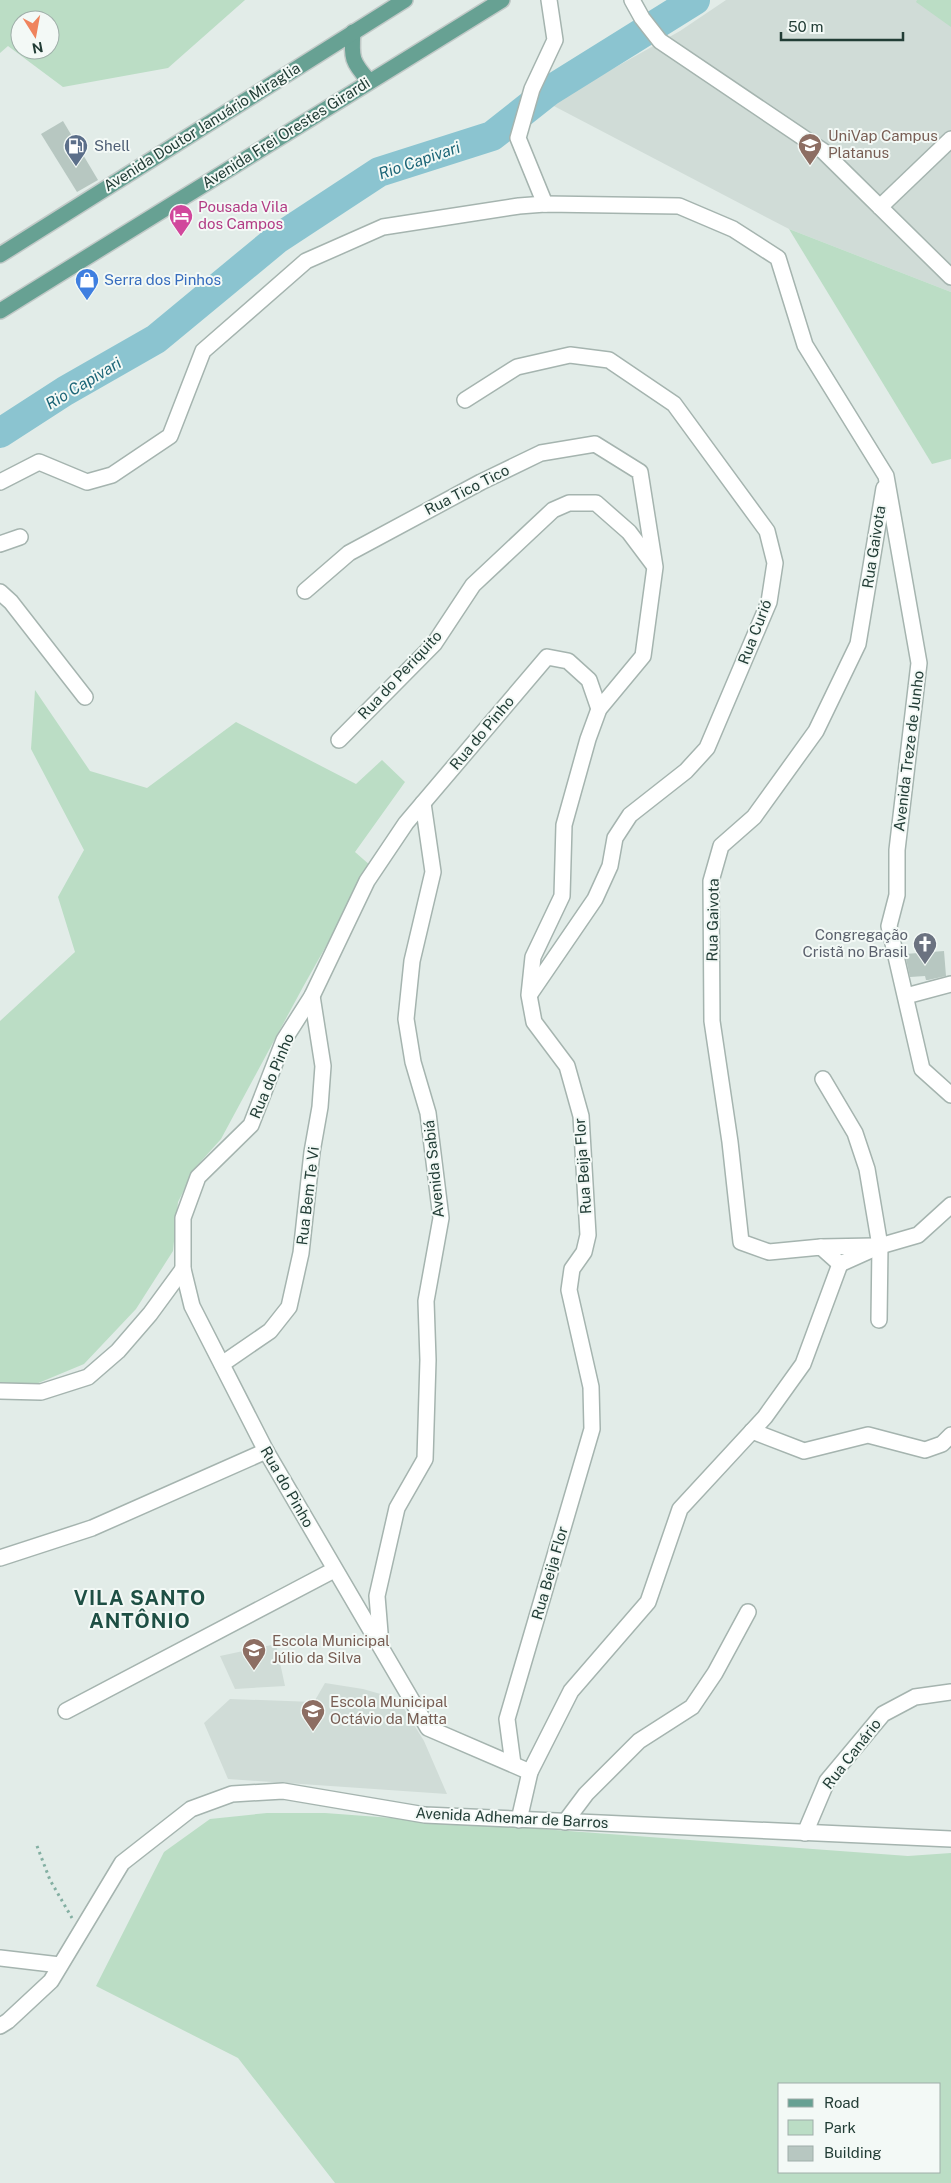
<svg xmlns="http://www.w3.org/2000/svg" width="951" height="2183" font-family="'Public Sans',sans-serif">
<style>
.built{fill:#d0dcd7}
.green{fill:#bbddc5;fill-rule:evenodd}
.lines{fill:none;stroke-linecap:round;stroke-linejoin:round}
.river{stroke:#8bc4d0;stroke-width:30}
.building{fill:#b7c7c1}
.minor-casing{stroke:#a5b4af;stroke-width:18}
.major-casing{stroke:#c1c9c7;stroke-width:18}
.path{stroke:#83afa2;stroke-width:3;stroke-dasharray:2.5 4;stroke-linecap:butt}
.minor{stroke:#fff;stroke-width:15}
.major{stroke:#67a193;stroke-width:15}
.labels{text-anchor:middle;stroke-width:4;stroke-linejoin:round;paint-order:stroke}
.street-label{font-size:15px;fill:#223d36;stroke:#f3f9f6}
.education-label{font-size:15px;fill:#785e54;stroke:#f3f9f6;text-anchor:start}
.service-label{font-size:15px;fill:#4e5e75;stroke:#f3f9f6;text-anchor:start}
.hotel-label{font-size:15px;fill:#b23c85;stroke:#f3f9f6;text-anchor:start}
.shop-label{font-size:15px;fill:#366cbe;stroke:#f3f9f6;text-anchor:start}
.worship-label{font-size:15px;fill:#5b616d;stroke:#f3f9f6;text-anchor:end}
.water-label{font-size:16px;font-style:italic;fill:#1d6678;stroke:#f3f9f6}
.district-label{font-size:20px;font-weight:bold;letter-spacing:1px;fill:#1e4f44;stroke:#f3f9f6}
</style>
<rect width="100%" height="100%" fill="#e2ece8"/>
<g class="built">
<polygon points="726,0 951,0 951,292 789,229 550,104 680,31"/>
<polygon points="276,1644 285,1686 235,1689 220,1656"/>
<polygon points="325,1683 363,1689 398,1699 424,1741 447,1794 228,1779 204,1723 230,1699 314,1702"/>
</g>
<g class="green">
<path d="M0,0h245l-77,68 -105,19 -55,-41 -8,7zM20,20h30v30h-30z"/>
<polygon points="917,0 951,0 951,27 916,2"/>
<polygon points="789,229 951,292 951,459 932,464"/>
<polygon points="35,690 90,771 147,788 236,722 356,784 382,760 405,782 355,852 371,866 303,987 221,1139 195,1168 178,1202 173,1251 136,1309 84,1364 36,1384 0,1387 0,1021 75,952 58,897 84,850 31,749"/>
<path d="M267,1813h58l583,43 43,-3v330h-616l-97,-125 -142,-72 68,-134 46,-33zM780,2084h160v88h-160z"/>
</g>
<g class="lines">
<polyline class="river" points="0,433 65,391 156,339 277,239 379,172 492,136 549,91 695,0"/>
</g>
<g class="building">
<polygon points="63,121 98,180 77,192 41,134"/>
<polygon points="944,951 946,976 928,980 926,980 925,976 910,977 905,954"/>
</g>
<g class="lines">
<g class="minor-casing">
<g id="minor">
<polyline points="632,0 642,18 660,41 823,151 951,277"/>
<polyline points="545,204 518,138 532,89 555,40 549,0"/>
<polyline points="880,207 951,139"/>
<polyline points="465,400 517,367 570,355 609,360 674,404 767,531 775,563 769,602 707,748 686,771 630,815 615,838 610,866 595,899 530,994"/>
<polyline points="0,482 39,462 87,482 112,475 170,436 203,351 306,261 383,227 519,206 545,204 679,206 733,229 778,258 805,345 886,476 919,663 897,850 897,895 889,926 922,1069 951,1095"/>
<polyline points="0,544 20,537"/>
<polyline points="305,591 349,553 481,482 541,453 595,444 640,472 655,567 643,656 599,709 588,739 564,825 562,896 533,957 529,995 534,1022 567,1066 581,1116 588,1235 584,1252 572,1269 569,1290 591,1387 592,1429 507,1719 513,1764"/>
<polyline points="0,592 11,602 85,697"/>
<polyline points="339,740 434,644 473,585 553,510 569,503 596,503 629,532 653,564"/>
<polyline points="906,996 951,984"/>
<polyline points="823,1079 855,1133 867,1169 880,1246 879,1320"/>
<polyline points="821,1247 874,1246"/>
<polyline points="840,1264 821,1247 769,1252 741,1242 730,1142 712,1021 711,881 721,846 754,817 816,731 858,644 884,488"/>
<polyline points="840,1264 880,1246 918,1235 951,1205"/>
<polyline points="222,1364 270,1331 289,1307 301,1253 312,1152 320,1107 323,1066 312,996"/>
<polyline points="0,1391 41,1392 88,1377 118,1351 150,1314 183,1269"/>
<polyline points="752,1431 804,1451 868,1435 925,1450 942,1444 951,1435"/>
<polyline points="0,1558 92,1528 266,1451"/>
<polyline points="381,1645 377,1596 397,1508 425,1459 428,1360 426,1301 441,1218 428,1113 413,1062 406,1019 412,961 433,872 423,803"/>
<polyline points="66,1711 334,1570"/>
<polyline points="530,1772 428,1728 266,1451 192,1306 183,1269 183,1218 198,1177 251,1125 284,1040 312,996 367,881 406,823 547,657 568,661 589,680 599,709"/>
<polyline points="519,1820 530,1772 571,1691 648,1602 680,1509 765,1417 803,1364 840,1264"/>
<polyline points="565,1822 586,1794 639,1741 692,1707 715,1673 748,1612"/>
<polyline points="805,1833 827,1781 883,1714 915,1697 951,1692"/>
<polyline points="0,1958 60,1965"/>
<polyline points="0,2026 8,2021 51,1981 122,1863 191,1809 232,1794 283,1791 425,1815 951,1839"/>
</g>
</g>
<g class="major-casing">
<g id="major">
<path d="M353,32c-2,26 -1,30 16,49"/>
<polyline points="0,255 405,0"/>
<polyline points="0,311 502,0"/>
</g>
</g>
<polyline class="path" points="37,1846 50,1880 72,1918"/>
<use href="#minor" class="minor"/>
<use href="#major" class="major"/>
</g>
<defs>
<g id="university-pin" transform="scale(1.25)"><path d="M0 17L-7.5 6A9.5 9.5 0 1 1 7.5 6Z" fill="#8d6e63" stroke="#f3f9f6"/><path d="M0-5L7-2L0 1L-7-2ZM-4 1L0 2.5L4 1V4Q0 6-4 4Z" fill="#fff"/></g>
<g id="fuel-pin" transform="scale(1.25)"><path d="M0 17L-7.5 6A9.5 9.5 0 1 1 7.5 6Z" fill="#5c6f8a" stroke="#f3f9f6"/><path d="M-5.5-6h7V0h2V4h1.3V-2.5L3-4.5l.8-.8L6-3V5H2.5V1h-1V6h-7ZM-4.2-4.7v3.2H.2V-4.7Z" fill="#fff"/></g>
<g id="hotel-pin" transform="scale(1.25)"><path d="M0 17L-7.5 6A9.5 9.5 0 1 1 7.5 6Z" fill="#d1479c" stroke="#f3f9f6"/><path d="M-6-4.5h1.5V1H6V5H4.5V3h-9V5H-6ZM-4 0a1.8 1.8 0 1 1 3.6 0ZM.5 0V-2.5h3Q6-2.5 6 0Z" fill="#fff"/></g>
<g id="shop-pin" transform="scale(1.25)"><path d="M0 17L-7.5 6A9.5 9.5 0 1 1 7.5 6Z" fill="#3f7fe0" stroke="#f3f9f6"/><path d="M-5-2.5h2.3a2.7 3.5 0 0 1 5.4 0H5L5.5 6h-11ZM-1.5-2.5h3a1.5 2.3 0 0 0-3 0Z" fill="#fff"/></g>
<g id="church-pin" transform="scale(1.25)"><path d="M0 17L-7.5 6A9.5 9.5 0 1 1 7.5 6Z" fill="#6b7280" stroke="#f3f9f6"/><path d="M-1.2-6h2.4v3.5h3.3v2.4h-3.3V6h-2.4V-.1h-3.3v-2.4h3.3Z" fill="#fff"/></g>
<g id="school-pin" transform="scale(1.25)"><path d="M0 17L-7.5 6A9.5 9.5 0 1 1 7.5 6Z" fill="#8d6e63" stroke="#f3f9f6"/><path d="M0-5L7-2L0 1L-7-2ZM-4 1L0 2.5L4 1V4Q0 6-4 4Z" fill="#fff"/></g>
</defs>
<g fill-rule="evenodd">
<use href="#university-pin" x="810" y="145"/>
<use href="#fuel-pin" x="76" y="146"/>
<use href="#hotel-pin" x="181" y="216"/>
<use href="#shop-pin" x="87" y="280"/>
<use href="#church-pin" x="925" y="944"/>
<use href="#school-pin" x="254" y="1650"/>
<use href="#school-pin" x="313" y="1711"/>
</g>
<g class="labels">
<g class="street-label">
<text transform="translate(202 127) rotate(-32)" y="5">Avenida Doutor Januário Miraglia</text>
<text transform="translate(286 133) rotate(-32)" y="5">Avenida Frei Orestes Girardi</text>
<text transform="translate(467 490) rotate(-27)" y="5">Rua Tico Tico</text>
<text transform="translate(874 547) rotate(-81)" y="5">Rua Gaivota</text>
<text transform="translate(755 632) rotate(-69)" y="5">Rua Curió</text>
<text transform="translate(400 675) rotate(-47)" y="5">Rua do Periquito</text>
<text transform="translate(482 733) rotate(-50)" y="5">Rua do Pinho</text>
<text transform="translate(909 751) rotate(-83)" y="5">Avenida Treze de Junho</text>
<text transform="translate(713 920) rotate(-89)" y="5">Rua Gaivota</text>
<text transform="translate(272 1076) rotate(-67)" y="5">Rua do Pinho</text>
<text transform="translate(583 1166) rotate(-94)" y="5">Rua Beija Flor</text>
<text transform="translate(434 1169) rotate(-96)" y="5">Avenida Sabiá</text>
<text transform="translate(308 1196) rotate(-83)" y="5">Rua Bem Te Vi</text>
<text transform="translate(287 1487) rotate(60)" y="5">Rua do Pinho</text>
<text transform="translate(550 1573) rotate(-74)" y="5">Rua Beija Flor</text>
<text transform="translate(852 1754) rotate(-52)" y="5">Rua Canário</text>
<text transform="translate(512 1818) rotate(3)" y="5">Avenida Adhemar de Barros</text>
</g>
<g class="education-label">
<text x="828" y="141">UniVap Campus<tspan x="828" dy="17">Platanus</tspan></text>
<text x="272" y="1646">Escola Municipal<tspan x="272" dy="17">Júlio da Silva</tspan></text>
<text x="330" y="1707">Escola Municipal<tspan x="330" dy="17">Octávio da Matta</tspan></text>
</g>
<g class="service-label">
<text x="94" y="151">Shell</text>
</g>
<g class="hotel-label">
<text x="198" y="212">Pousada Vila<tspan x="198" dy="17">dos Campos</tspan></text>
</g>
<g class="shop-label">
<text x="104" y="285">Serra dos Pinhos</text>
</g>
<g class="worship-label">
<text x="908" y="940">Congregação<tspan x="908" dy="17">Cristã no Brasil</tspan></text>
</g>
<g class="water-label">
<text transform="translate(419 160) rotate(-19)" y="6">Rio Capivari</text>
<text transform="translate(83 383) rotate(-31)" y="6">Rio Capivari</text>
</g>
<g class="district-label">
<text x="140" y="1605">VILA SANTO<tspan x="140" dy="23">ANTÔNIO</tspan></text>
</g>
</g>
<rect x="778" y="2083" width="162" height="90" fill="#f3f9f6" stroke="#9faea9"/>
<rect x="788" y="2099" width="25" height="8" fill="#67a193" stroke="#9faea9"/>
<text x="824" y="2108" font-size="15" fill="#223d36">Road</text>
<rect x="788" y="2120" width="25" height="15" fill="#bbddc5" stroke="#9faea9"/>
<text x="824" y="2133" font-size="15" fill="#223d36">Park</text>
<rect x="788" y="2146" width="25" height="15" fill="#b7c7c1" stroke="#9faea9"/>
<text x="824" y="2158" font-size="15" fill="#223d36">Building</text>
<g transform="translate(35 35) rotate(169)"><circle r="24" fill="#f3f9f6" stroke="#9faea9"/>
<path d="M0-4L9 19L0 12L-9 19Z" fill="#ef845d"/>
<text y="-8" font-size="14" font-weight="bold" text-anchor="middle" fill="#223d36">N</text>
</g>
<path d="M781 32v8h122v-8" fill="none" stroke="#223d36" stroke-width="2.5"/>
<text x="788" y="32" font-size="15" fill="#223d36" stroke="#f3f9f6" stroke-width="4" paint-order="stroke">50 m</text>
</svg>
